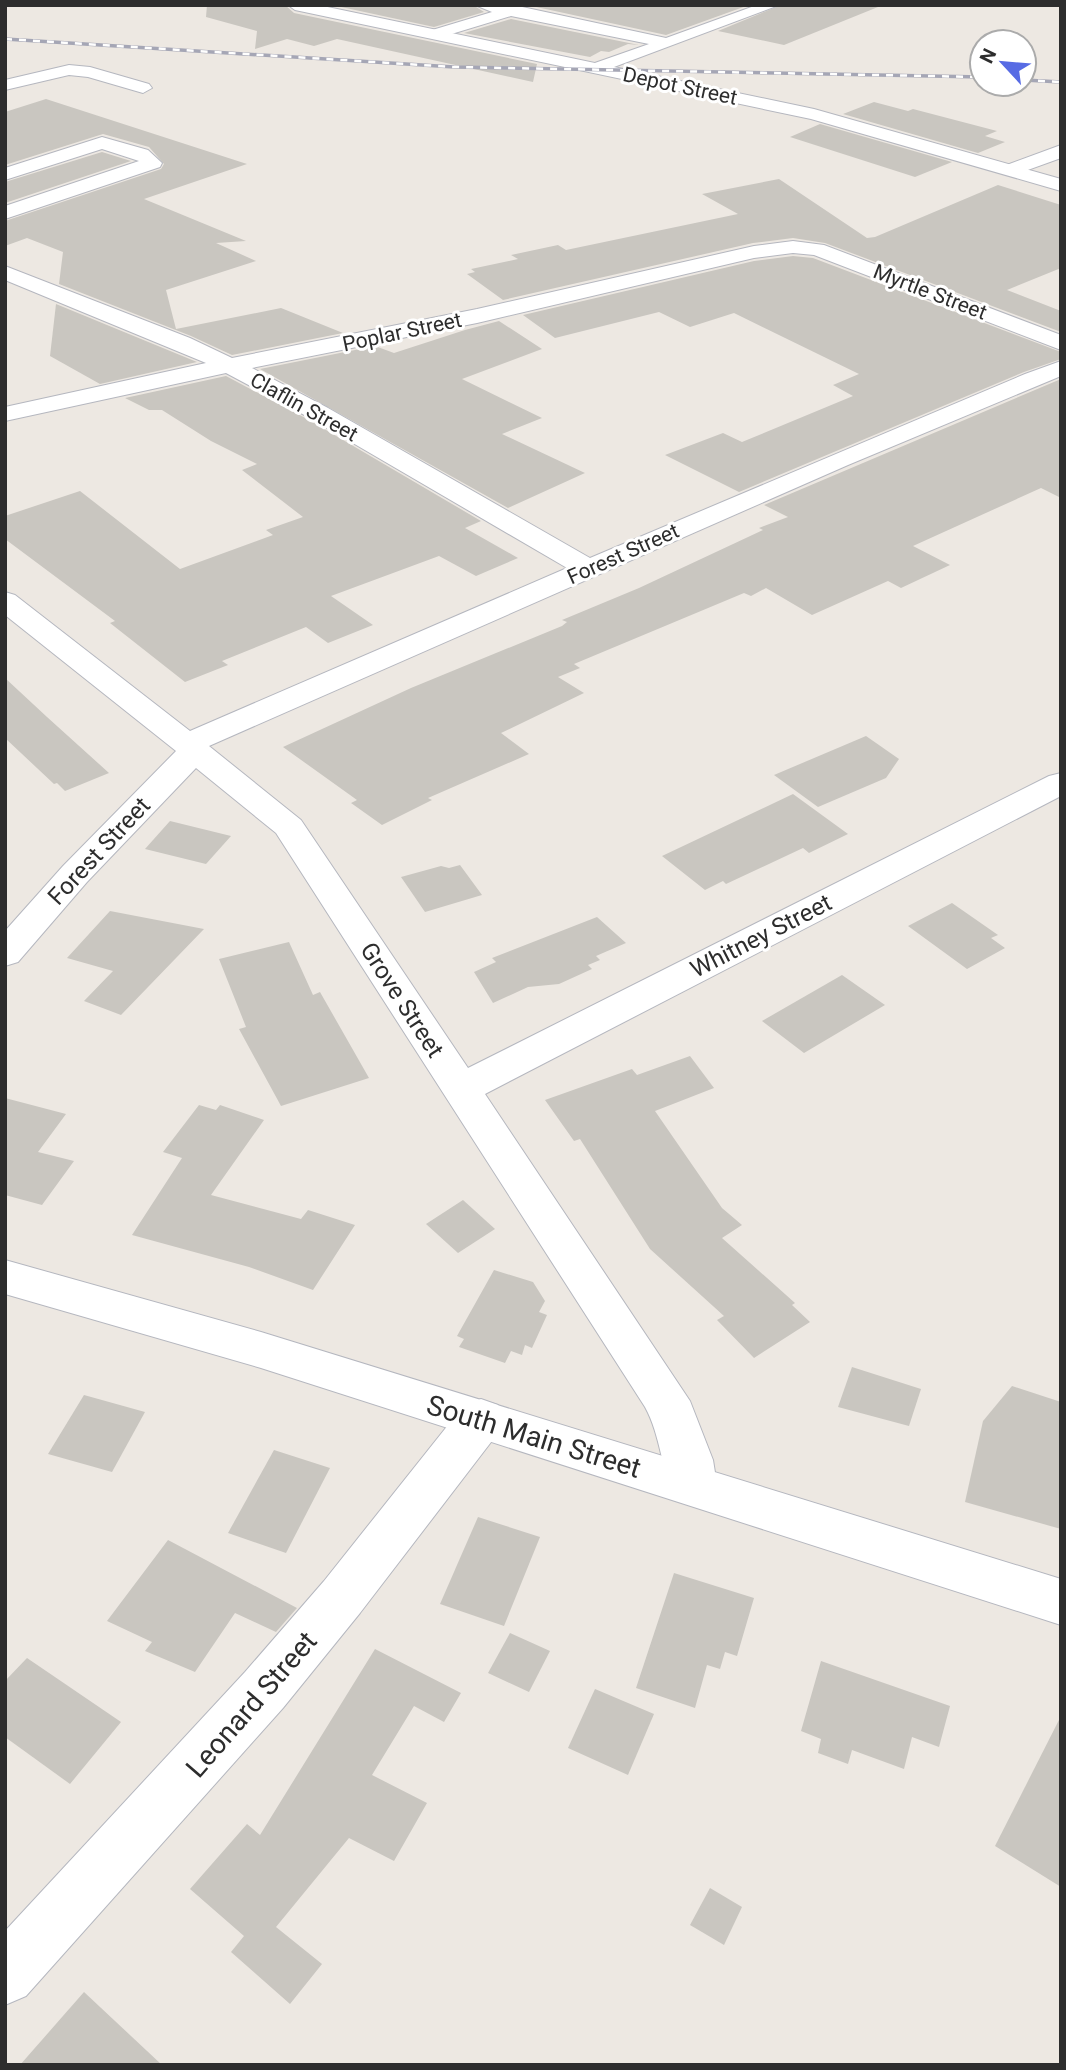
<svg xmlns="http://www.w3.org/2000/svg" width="1066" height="2070" font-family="Roboto,sans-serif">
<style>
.building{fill:#c9c6c0}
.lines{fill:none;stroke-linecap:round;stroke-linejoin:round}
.minor-casing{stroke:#b5b7bf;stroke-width:2}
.secondary-casing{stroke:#b5b7bf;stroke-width:2}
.minor{fill:#fff;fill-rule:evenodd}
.secondary{fill:#fff;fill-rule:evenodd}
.rail-casing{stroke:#a5a6b5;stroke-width:3.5}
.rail{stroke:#fff;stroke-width:2.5;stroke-dasharray:7;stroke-linecap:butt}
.labels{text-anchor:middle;stroke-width:6;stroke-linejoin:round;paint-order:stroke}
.far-street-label{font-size:21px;fill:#2d2d2d;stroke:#fff}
.street-label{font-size:24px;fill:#2d2d2d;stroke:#fff}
.near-street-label{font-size:28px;fill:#2d2d2d;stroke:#fff}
</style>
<rect width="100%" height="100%" fill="#ede8e2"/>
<g class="building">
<polygon points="207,5 285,5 294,13 537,64 533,82 337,39 314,46 287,39 255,49 257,31 206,17"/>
<polygon points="332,5 473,5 484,12 434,27"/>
<polygon points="527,5 749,5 666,35"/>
<polygon points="781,5 878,5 878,7 784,45 718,31"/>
<polygon points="511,19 639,45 628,44 609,52 601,51 590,57 464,33"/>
<polygon points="46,99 247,164 144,199 246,241 216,243 256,261 166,290 176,329 281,308 343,333 232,355 191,336 59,284 63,252 27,238 5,246 5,221 161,169 164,164 149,147 103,134 5,165 5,112"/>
<polygon points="874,102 908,111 913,109 997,131 985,136 1005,142 978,153 843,114"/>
<polygon points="820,124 952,162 915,177 790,137"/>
<polygon points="102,152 131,161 5,203 5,182"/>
<polygon points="779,179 867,238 875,237 998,185 1061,205 1061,268 1007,290 1061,311 1061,332 825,243 793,238 753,243 503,300 467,274 475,272 471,269 518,259 511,255 558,245 566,250 738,214 702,194"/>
<polygon points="793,256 813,258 1061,352 1061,359 1024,372 739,492 665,455 723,433 742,442 853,396 833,385 859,374 734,313 690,327 659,312 555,338 523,315 754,261"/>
<polygon points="56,304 197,362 100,384 50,356"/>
<polygon points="499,321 542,349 462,379 542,418 502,434 585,473 508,508 260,369 375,346 394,353 465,330"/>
<polygon points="226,376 309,420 481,521 465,528 518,558 476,576 439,556 331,596 373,625 328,643 306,627 222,661 228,665 185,682 110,623 115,621 5,539 5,516 80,491 180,569 273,535 266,530 303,517 242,470 257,464 211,441 162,410 149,410 125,398"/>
<polygon points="1061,379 1061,498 1041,488 913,546 950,565 901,588 888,581 812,615 766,588 751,596 744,593 574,664 580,668 558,677 584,693 501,733 529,754 428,798 432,800 382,825 351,803 357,800 283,747 411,688 562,626 567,622 562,620 639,588 763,530 759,528 788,517 764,505"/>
<polygon points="5,678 47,717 109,773 65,791 57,783 54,784 5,738"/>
<polygon points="866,736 899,759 886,778 818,807 774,775"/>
<polygon points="793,794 848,834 809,853 803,848 726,884 723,881 705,890 662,856"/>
<polygon points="170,821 231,836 206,864 145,849"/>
<polygon points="460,865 482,895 425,912 401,877 441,866 449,868"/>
<polygon points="952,903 998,935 991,938 1005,948 967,969 908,926"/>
<polygon points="110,911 204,929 121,1015 84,1001 113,971 67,958"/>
<polygon points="597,917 626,943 596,956 600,960 588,965 592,969 559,984 528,987 493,1003 474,972 496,962 492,958"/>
<polygon points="289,942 313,995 320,992 369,1078 281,1106 239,1029 246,1027 219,959"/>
<polygon points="842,975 885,1005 804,1053 762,1021"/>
<polygon points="690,1056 714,1088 655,1111 722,1208 742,1225 722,1238 795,1303 792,1305 810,1322 754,1358 717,1320 724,1316 650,1249 580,1139 574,1141 545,1100 632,1069 637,1075"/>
<polygon points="5,1098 66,1114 38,1152 74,1161 42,1205 5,1195"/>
<polygon points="199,1105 216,1110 220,1105 264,1120 211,1195 301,1219 308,1210 355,1225 313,1290 249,1267 132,1235 182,1158 163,1152"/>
<polygon points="463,1200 495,1229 458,1253 426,1224"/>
<polygon points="494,1270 533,1282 545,1301 539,1312 547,1315 532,1348 525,1345 522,1355 511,1351 505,1363 459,1347 464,1339 457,1336"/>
<polygon points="852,1367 921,1389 909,1426 838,1407"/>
<polygon points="1012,1386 1061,1402 1061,1529 965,1502 983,1421"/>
<polygon points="84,1395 145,1412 112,1472 48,1454"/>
<polygon points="274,1450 330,1468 286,1553 228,1533"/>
<polygon points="478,1517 540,1537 504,1626 440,1604"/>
<polygon points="168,1540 297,1608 276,1632 235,1613 195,1672 145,1651 152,1642 107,1621"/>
<polygon points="674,1573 754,1598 737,1656 725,1652 720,1669 707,1665 695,1708 636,1688"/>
<polygon points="510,1633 550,1651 529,1692 488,1673"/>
<polygon points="375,1649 461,1693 444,1722 414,1706 372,1775 427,1803 394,1861 349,1838 276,1927 322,1964 290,2004 231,1952 244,1936 190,1889 247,1824 260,1835"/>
<polygon points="27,1658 121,1722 70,1784 5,1737 5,1681"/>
<polygon points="821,1661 950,1706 939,1747 912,1737 904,1769 852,1750 848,1764 818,1753 821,1739 801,1731"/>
<polygon points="595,1689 654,1714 628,1775 568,1748"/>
<polygon points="1061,1716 1061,1887 995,1846"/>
<polygon points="710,1888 742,1907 724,1945 690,1925"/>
<polygon points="84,1992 162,2065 20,2065"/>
</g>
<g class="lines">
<g class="minor-casing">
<g id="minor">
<polygon points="475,5 513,5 666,38 757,5 779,5 598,73 590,68 592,64 649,44 511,16 435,39 427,34 429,31 492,12"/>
<polygon points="69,65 90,67 149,84 152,88 143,93 88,77 69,75 5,90 5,80"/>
<polygon points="102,137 148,150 162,163 160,167 5,219 5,206 139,161 102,149 5,180 5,168"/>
<polygon points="1061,145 1061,158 1011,176 1001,170 1004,166"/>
<path d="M793,241l31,4 237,90v15l-247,-95 -21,-2 -39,5 -277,65 -225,45 76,40 262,150 435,-184 36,-13v15l-213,89 -639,281 92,74 167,248 581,-292 12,-3v23l-576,298 205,307 23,59 4,25 -7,15 -17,6 -17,-6c-15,-30 -15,-64 -31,-93l-369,-574 -80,-65 -109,114 -69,80 -13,4v-35l58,-65 113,-115 -171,-136v-23l10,3 175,136 377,-163 -257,-150 -84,-45 -221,48v-14l201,-44 -201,-83v-14l185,72 42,20 245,-49 277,-63z"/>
<polygon points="481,1399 498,1405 505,1419 498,1433 360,1613 283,1708 26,1996 5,2005 5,1931 245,1672 324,1581 464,1405"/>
</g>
</g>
<g class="secondary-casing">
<g id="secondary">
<polygon points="288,5 318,5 814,109 1061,179 1061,191 811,119 295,10"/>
<polygon points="5,1260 261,1332 1061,1579 1061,1625 261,1368 5,1294"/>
</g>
</g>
<use href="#minor" class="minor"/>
<use href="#secondary" class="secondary"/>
<g class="rail-casing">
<g id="rail">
<polyline points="5,39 454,67 982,77"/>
<polyline points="1024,80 1061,82"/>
</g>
</g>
<use href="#rail" class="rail"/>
</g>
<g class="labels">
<g class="far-street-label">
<text transform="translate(680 86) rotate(12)" y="7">Depot Street</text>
<text transform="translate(930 292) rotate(21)" y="7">Myrtle Street</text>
<text transform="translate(402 332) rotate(-12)" y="7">Poplar Street</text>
<text transform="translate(304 407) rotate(29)" y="7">Claflin Street</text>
<text transform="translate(623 554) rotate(-24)" y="7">Forest Street</text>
</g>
<g class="street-label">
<text transform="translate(99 851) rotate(-47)" y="8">Forest Street</text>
<text transform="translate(761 936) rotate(-27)" y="8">Whitney Street</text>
<text transform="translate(402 1000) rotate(57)" y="8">Grove Street</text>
</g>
<g class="near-street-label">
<text transform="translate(534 1436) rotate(17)" y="10">South Main Street</text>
<text transform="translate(251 1704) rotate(-49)" y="10">Leonard Street</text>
</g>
</g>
<rect width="1066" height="2070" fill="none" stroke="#2d2d2d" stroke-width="14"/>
<g transform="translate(1003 63) rotate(296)"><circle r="33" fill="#ffffff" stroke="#ababab" stroke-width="2"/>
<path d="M0-5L12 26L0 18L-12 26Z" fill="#576be4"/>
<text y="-10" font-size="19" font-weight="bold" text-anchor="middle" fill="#2d2d2d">N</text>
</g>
</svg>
